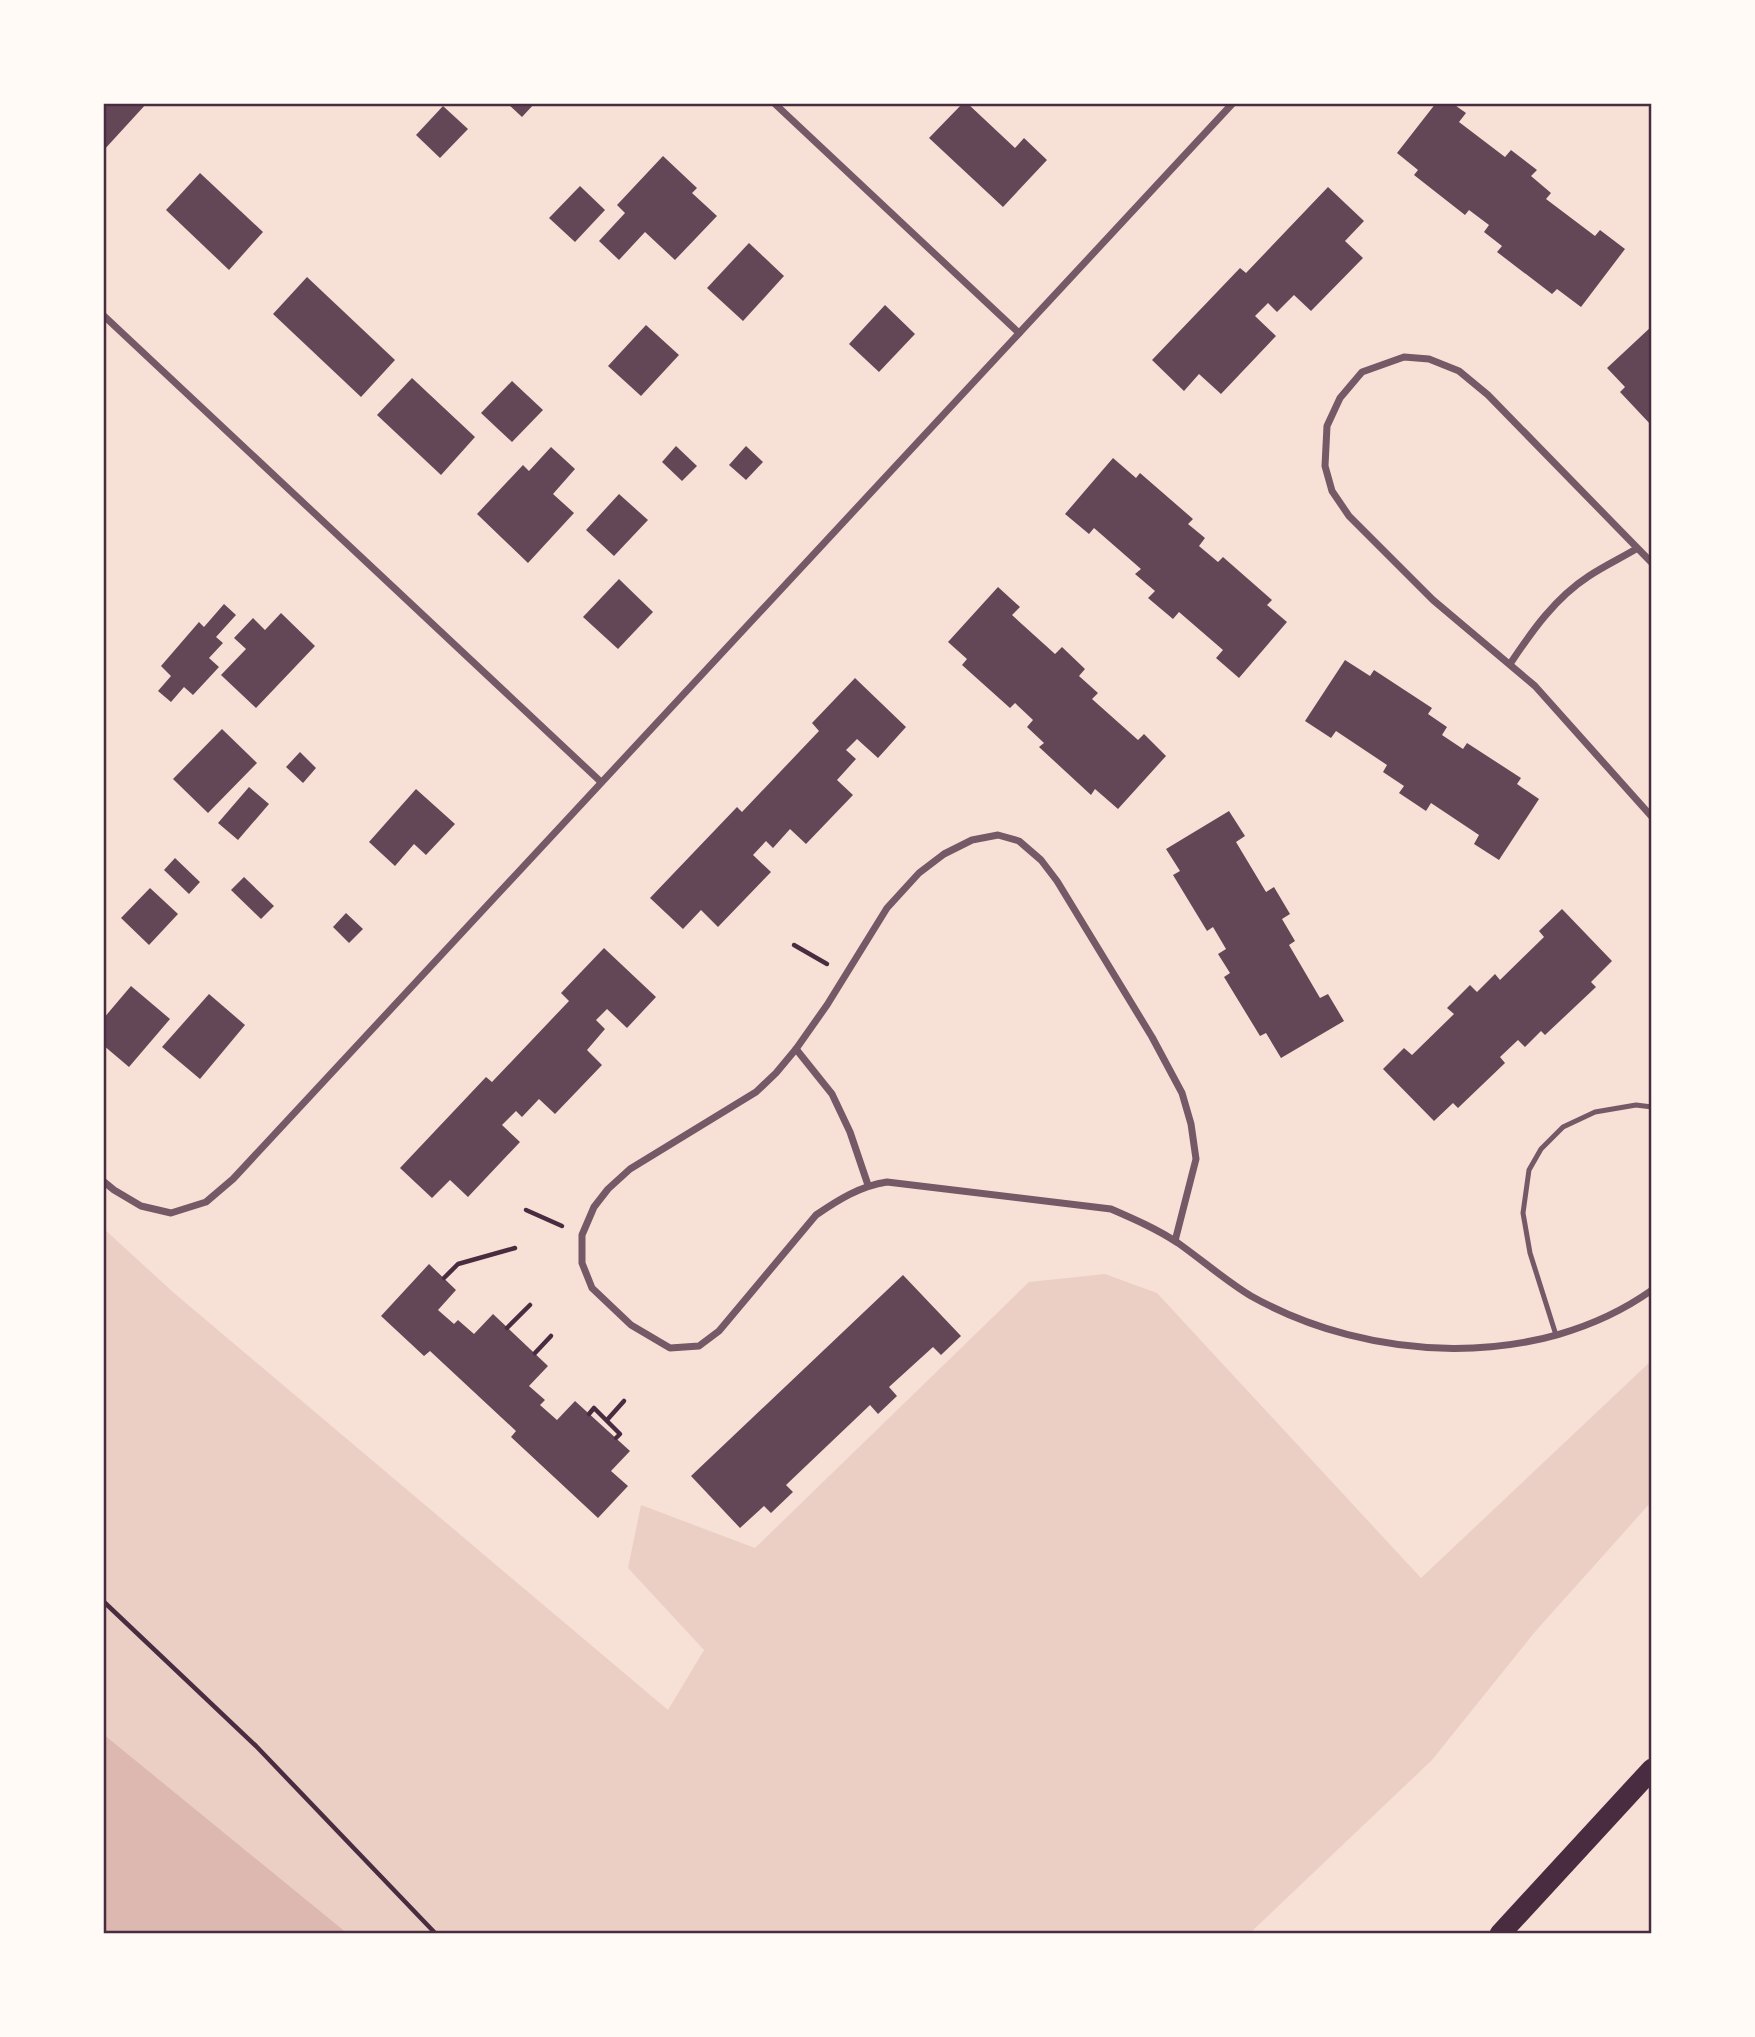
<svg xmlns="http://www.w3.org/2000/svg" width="1755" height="2037" font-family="Poppins,sans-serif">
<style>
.green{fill:#ebcfc5}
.water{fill:#dcb8b0}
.building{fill:#644757}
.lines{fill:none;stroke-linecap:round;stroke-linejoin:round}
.path{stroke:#4a2c40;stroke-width:4.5}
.service{stroke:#755966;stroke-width:5}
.minor{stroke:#755966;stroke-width:7}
.motorway{stroke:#4a2c40;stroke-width:21}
.neatline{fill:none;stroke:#4a2c40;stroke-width:2.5}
</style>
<rect width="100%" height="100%" fill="#f7e1d7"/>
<polygon class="green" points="103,1228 174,1293 668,1710 704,1650 628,1568 641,1505 755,1548 1029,1282 1105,1274 1157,1293 1421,1578 1652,1360 1652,1501 1534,1633 1432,1760 1249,1934 103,1934"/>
<polygon class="water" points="103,1734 348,1934 103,1934"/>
<g class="building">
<polygon points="103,103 147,103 103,151"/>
<polygon points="507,103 535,103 522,117"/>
<polygon points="963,103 967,103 1015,148 1024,138 1047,160 1003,207 929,138"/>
<polygon points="1436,103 1452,103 1466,113 1459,122 1505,157 1511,150 1537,170 1531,176 1551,193 1546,199 1595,236 1600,230 1625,249 1581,307 1557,289 1552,294 1497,252 1502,246 1484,232 1489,225 1469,210 1465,215 1414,175 1418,170 1397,153"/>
<polygon points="443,106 468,129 440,158 416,135"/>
<polygon points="663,156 697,188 692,193 717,216 675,260 645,232 619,260 599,241 625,213 617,205"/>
<polygon points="200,173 263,232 229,270 166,210"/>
<polygon points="580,186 605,210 575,242 549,218"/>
<polygon points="1328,187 1364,221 1345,241 1363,258 1311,311 1294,295 1277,312 1268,303 1255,316 1276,336 1221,394 1199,374 1184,391 1152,360 1240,268 1246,273"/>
<polygon points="749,243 784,276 743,321 707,288"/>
<polygon points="307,277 395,360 361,397 273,314"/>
<polygon points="885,305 915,334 879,372 849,344"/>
<polygon points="646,325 679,355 641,396 608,366"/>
<polygon points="1652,326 1652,426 1620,392 1625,387 1607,368"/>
<polygon points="412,378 475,437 441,475 377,415"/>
<polygon points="512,381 543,410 512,442 481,413"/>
<polygon points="676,446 697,466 682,481 662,462"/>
<polygon points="746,446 763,462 746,480 729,465"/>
<polygon points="551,447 575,469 553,494 574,513 528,563 477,514 523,465 529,471"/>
<polygon points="1113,458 1136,478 1140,473 1193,519 1188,524 1205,538 1199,546 1218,562 1223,557 1272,600 1267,605 1287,622 1239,678 1216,658 1223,650 1179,612 1173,619 1148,598 1155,591 1135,574 1141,569 1094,528 1089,534 1065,514"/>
<polygon points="619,494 648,520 614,556 586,530"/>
<polygon points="619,579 653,612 618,649 583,617"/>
<polygon points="998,587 1020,607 1012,615 1055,654 1062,647 1085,669 1079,676 1098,693 1092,699 1138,740 1144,734 1166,756 1118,809 1095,789 1091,795 1039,747 1044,743 1027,727 1033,720 1015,703 1010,708 962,665 967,659 948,642"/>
<polygon points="224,604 236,615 216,637 223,643 209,658 219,667 193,695 184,687 171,702 158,691 171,676 161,666 199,622 204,627"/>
<polygon points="281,613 315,646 256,708 221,675 246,649 234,638 253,618 265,630"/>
<polygon points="1345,660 1370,676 1374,670 1432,708 1428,714 1447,727 1442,735 1463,749 1467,743 1521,778 1517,784 1539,799 1499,860 1474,844 1479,835 1431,803 1426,811 1399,793 1404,786 1383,772 1387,765 1336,731 1331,738 1305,721"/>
<polygon points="855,678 906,727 878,758 857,739 846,750 856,759 837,780 853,795 806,844 790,829 773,848 766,841 753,855 771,872 718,927 701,910 683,929 650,898 737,807 742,812 819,731 812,723"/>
<polygon points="222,729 257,763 208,813 173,779"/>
<polygon points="300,752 316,768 303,783 286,767"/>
<polygon points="249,787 269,804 238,840 218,823"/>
<polygon points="416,789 455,824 426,855 414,844 395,866 369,842"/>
<polygon points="1229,811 1245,836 1236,842 1266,892 1274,887 1290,914 1282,919 1295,941 1289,945 1320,998 1328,994 1344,1021 1281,1058 1266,1033 1260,1036 1224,977 1230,973 1218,954 1226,949 1213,927 1207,931 1173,875 1180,871 1166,849"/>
<polygon points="175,858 200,882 189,894 164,870"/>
<polygon points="244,877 274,906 261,919 231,890"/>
<polygon points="150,888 178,914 149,945 121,918"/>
<polygon points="1562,909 1612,961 1591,982 1596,987 1545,1035 1541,1031 1525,1047 1518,1040 1500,1057 1505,1063 1458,1108 1453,1103 1434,1121 1383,1069 1404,1048 1412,1055 1454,1014 1447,1008 1470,985 1477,992 1495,974 1500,980 1544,937 1539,931"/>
<polygon points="346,913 363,929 349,943 333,927"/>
<polygon points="604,948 656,997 627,1028 607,1009 596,1020 605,1029 587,1050 602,1065 555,1114 539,1099 522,1117 516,1111 502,1125 520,1142 468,1197 450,1180 432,1198 400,1168 486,1077 492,1082 569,1001 561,993"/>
<polygon points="131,986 170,1019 129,1067 103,1045 103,1019"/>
<polygon points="209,994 245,1025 200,1079 162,1047"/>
<polygon points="429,1264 456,1290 438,1310 454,1324 458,1320 474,1334 493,1314 548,1366 529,1386 545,1400 540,1405 557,1420 575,1401 630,1451 611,1471 628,1486 598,1518 511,1437 516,1431 430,1351 424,1356 381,1316"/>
<polygon points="903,1275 961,1336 941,1355 933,1347 889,1387 897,1396 878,1414 870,1405 786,1485 793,1492 771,1513 764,1506 740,1528 691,1476"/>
</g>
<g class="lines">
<g class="path">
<polyline points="794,945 827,964"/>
<polyline points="526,1210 562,1226"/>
<polyline points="444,1278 458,1264 515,1248"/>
<polyline points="507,1328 530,1305"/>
<polyline points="535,1353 551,1336"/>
<polyline points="589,1414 594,1408 620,1434 616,1438"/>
<polyline points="607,1420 624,1401"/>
<polyline points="103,1601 256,1746 436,1934"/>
</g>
<polyline class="service" points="1556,1335 1530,1253 1523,1213 1529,1170 1541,1149 1563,1127 1595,1112 1636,1105 1652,1107"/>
<g class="minor">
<polyline points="774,103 1019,333"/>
<polyline points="103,315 601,782"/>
<polyline points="1652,563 1488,395 1459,371 1429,359 1404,357 1362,372 1340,398 1327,426 1325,466 1332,491 1349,516 1433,600 1535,686 1652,817"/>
<path d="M1510,664c22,-33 45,-66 79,-88 15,-10 32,-18 47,-27"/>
<polyline points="796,1049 832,1094 850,1132 868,1185"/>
<polyline points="103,1181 114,1190 141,1206 171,1213 206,1202 233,1179 1233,103"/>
<path d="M1175,1241l21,-82 -5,-35 -9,-31 -30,-56 -95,-156 -16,-21 -22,-19 -21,-6 -26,5 -28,14 -25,19 -32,35 -60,97 -31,44 -20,24 -20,19 -126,77 -22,20 -14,18 -12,28v28l10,25 39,37 39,23 29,-2 20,-15 97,-116c22,-15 44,-29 71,-33l224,27c23,10 46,20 67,34 24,17 48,38 73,53 119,67 287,75 401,-6"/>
</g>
<polyline class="motorway" points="1500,1934 1652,1769"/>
</g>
<rect width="1755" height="2037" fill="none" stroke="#fffaf5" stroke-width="210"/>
<rect x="105" y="105" width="1545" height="1827" class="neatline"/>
</svg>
